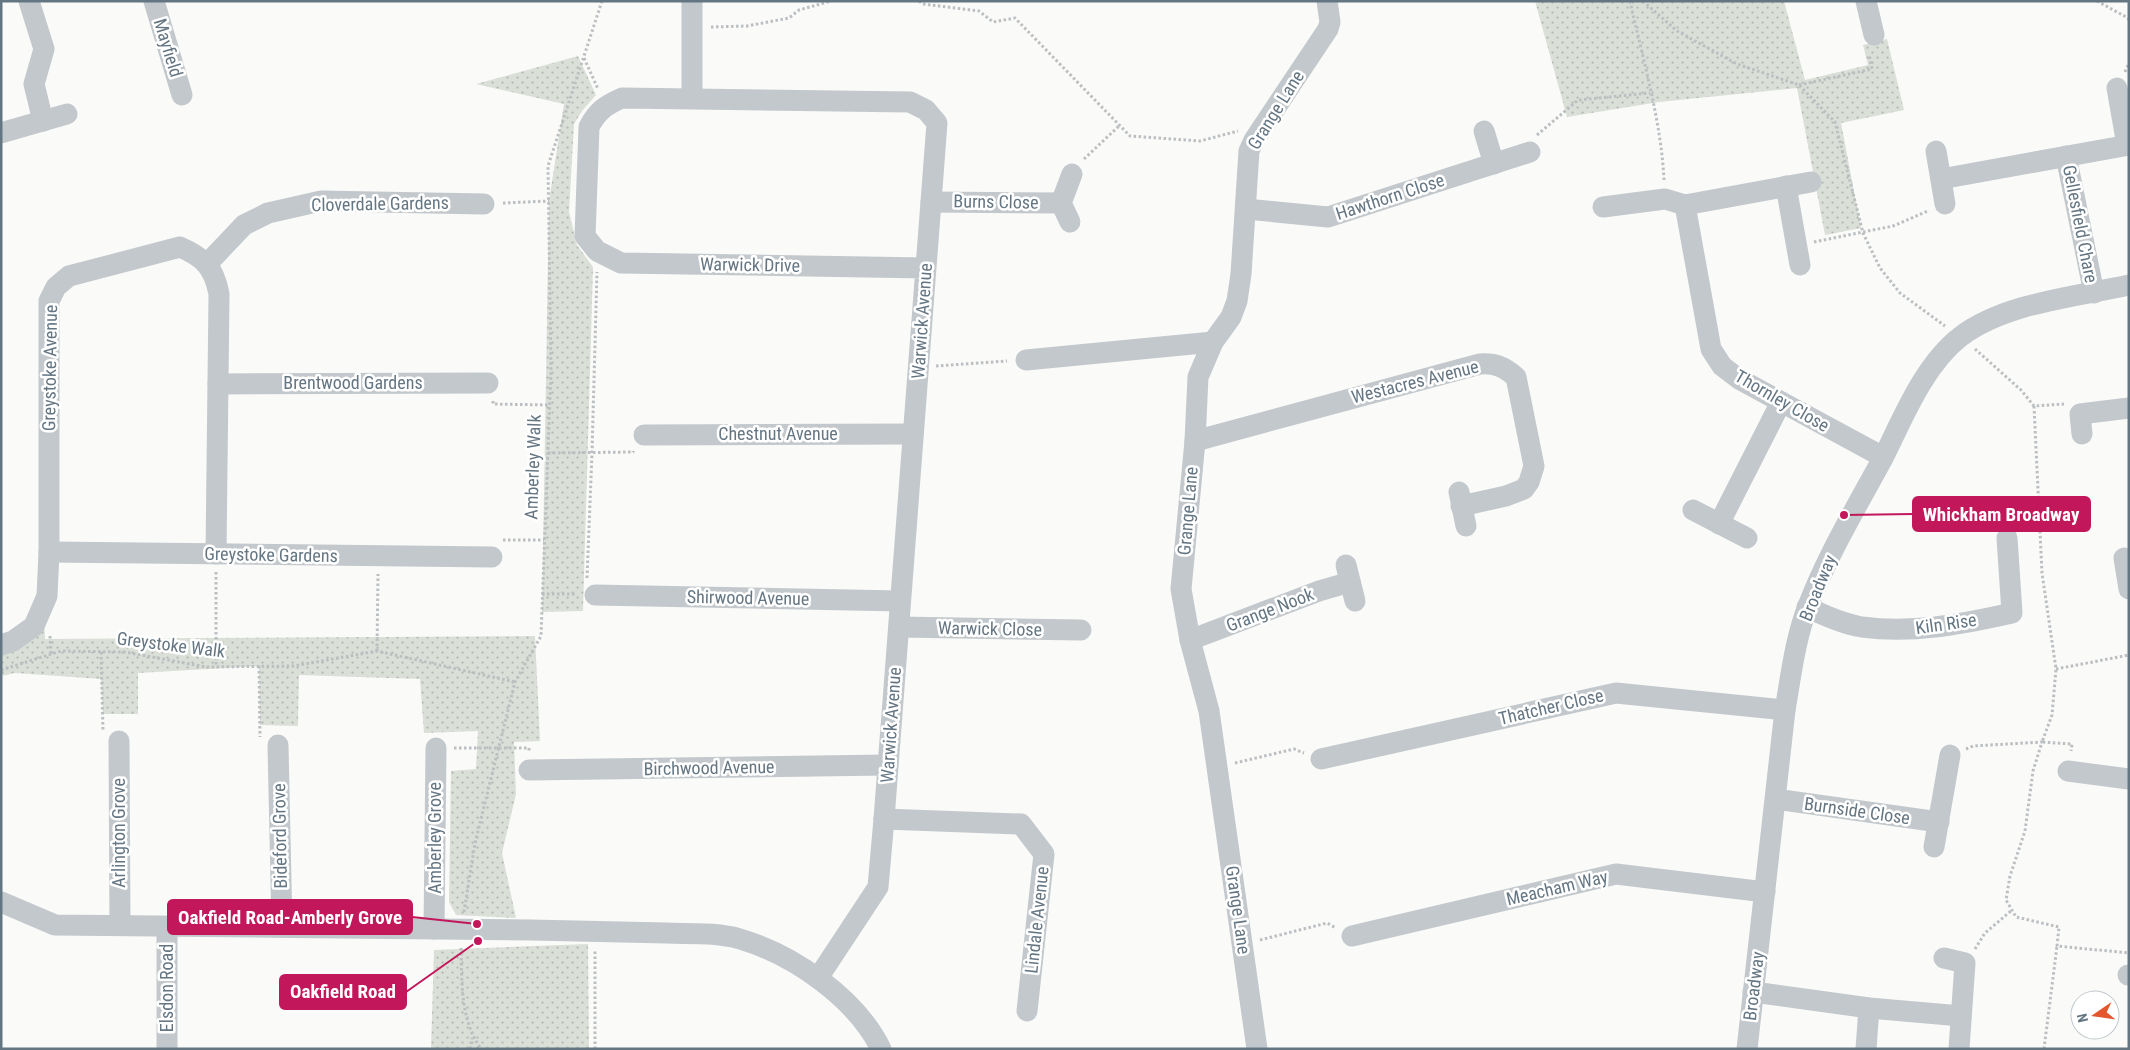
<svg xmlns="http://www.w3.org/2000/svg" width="2130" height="1050" font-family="'Roboto Condensed',sans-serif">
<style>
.grass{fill:url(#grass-dots)}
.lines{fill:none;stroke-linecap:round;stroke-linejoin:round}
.path{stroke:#bbbfc2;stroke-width:3;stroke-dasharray:2.5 2.5;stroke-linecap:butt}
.minor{stroke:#c3c8cc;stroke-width:21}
.labels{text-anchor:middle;stroke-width:5;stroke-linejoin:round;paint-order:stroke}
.street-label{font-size:18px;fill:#657683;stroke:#fff}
.leader{fill:none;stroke:#c2185b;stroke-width:2}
.callout-dot{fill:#c2185b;stroke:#fff;stroke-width:2}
.callout{fill:#c2185b;stroke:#c2185b;stroke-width:2}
.callout-label{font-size:19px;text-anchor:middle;font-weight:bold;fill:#fff}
</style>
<defs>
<pattern id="grass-dots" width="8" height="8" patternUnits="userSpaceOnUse" patternTransform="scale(1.25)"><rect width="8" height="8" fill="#dadfd7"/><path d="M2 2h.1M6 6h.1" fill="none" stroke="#b4b9b4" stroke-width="1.8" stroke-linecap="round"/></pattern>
</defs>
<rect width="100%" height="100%" fill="#fafaf8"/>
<g class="grass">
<polygon points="1535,1 1784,1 1805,80 1868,65 1863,45 1887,39 1904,110 1841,123 1861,228 1825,235 1797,88 1659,102 1567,117"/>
<polygon points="578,56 596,95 582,111 574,124 569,212 577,245 593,267 583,611 542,612 549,201 564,104 476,84"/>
<polygon points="44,619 45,639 535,636 540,741 514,742 516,794 502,853 516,918 456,915 449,902 451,771 476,769 478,731 424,733 420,679 299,675 298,726 260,725 259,666 138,673 138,714 103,714 101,679 15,673 1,676 1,653"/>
<polygon points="588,944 589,1049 431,1049 434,950"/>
</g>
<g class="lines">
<g class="path">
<polyline points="919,1 923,4 979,11 993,22 1015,18 1130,136 1200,141 1238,131"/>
<path d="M1630,1c13,59 31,119 34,179"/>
<polyline points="1643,1 1677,31 1737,64 1799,85 1835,122 1863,233 1880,268 1900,293 1945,326"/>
<polyline points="2097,1 2128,18 2129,21"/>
<polyline points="711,27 747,26 789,18 799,10 831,1"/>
<polyline points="584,58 598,89"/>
<polyline points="2125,72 2129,63"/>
<polyline points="1799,85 1872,69 1869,54"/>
<polyline points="1537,135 1578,100 1650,93"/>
<polyline points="1084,159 1120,125"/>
<polyline points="503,203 549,201"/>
<polyline points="1814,242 1893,226 1928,211"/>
<polyline points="1975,349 2021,390 2034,406 2064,404"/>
<polyline points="936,366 1007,361"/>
<polyline points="493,401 493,404 549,405"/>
<polyline points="2034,406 2042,573 2056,669 2052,715 2042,742 2072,744 2071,751"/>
<polyline points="548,453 633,452 633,451"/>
<polyline points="2025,530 2040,528"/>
<polyline points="503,540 544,540"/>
<polyline points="216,572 216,667"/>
<polyline points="587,578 592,453 597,272"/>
<polyline points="542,594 576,594"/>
<polyline points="50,636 51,654"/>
<polyline points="377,651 378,574"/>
<polyline points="101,652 103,731"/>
<polyline points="259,666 260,737"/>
<polyline points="2056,669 2129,655"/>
<polyline points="1,670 61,651 125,652 206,667 294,666 377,651 515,682"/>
<polyline points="454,748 529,748 529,752"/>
<polyline points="1966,749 1973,746 2042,742 2033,771 2025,831 2010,876 2006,900 2016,917 2059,927 2057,946 2129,953"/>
<polyline points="1235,763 1294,749 1304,753"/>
<polyline points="464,912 475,843 515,682 541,636 551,371 548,166 602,1"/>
<polyline points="1260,940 1327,923 1336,928"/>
<path d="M461,948c1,35 -1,71 20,101"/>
<polyline points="1975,949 1985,933 2012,910"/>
<polyline points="470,1049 472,1038"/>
<polyline points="595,1049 595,949"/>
<polyline points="2044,1049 2057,946"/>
</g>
<g class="minor">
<polyline points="29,1 44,49 34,84 43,121"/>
<polyline points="154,1 182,95"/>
<polyline points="692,1 692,98"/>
<polyline points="1866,1 1874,35"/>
<polyline points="2117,88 2127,145"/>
<polyline points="1484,131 1494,164"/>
<polyline points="1,133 67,114"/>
<polyline points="1936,151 1945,204"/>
<polyline points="2066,156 2094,293"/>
<polyline points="1941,179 2129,145"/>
<polyline points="1786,186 1800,265"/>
<polyline points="931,202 1061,203"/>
<polyline points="1685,205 1711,349 1722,366 1739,379 1883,457"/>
<polyline points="1603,207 1665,199 1685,205 1811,182"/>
<polyline points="1246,209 1328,217 1530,152"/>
<polyline points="1070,222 1061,203 1072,174"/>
<polyline points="207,264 244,225 268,213 321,201 484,204"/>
<polyline points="1026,360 1213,342"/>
<polyline points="218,384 488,383"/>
<polyline points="2082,434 2080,414 2129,408"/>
<polyline points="644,435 913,434"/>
<path d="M1195,441l285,-77c16,-1 24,3 36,13l18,89 -5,16 -5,7 -18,7 -45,10"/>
<polyline points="1459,492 1466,526"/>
<polyline points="1693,510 1747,538"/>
<polyline points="1719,524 1781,402"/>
<polyline points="49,552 492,557"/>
<polyline points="2124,558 2129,589"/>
<polyline points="1346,565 1355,601"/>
<polyline points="595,595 900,601"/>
<path d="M1807,607c16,8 37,17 55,20 50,7 101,-3 150,-14l-5,-75"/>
<polyline points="899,627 1081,630"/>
<polyline points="1190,640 1319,591 1350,582"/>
<path d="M1,645l12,-4 21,-15 13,-30 2,-44v-251l7,-14 13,-11 111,-29c25,11 34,21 39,47l-3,260"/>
<polyline points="119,741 120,925"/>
<polyline points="278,745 282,927"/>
<polyline points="1321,759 1616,693 1785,710"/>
<polyline points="529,770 888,765"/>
<polyline points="2068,771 2129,779"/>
<polyline points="1776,799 1939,822"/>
<polyline points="884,819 1021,824 1044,854 1027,1011"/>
<polyline points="1934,847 1950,755"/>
<path d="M1,902l54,23c159,2 317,3 476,5 45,1 90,2 135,3 24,1 50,-1 74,6 54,16 116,59 141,110"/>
<polyline points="434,929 436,748"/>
<polyline points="1352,936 1616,874 1765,892"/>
<polyline points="1944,958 1965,963 1959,1049"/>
<polyline points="2128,975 2129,975"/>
<path d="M818,978l60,-91 6,-68 53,-696 -11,-13 -16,-8 -288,-4c-16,7 -25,13 -33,29l-4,109 12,15 24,12 305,5"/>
<polyline points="1753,992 1869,1008 1961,1016"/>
<polyline points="167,1049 167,927"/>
<polyline points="1257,1049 1209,711 1190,640 1181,589 1195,441 1198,377 1213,342 1231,317 1237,301 1241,274 1249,151 1254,140 1328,29 1330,22 1327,1"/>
<path d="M1747,1049l38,-339c6,-34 10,-71 23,-104 20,-52 49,-100 75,-148 20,-40 41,-93 77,-121 44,-34 115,-40 169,-52"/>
<polyline points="1866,1049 1869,1008"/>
</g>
</g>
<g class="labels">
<g class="street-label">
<text transform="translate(168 48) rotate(73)" y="6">Mayfield</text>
<text transform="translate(1276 110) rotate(-58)" y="6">Grange Lane</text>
<text transform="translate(1390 197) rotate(-18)" y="6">Hawthorn Close</text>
<text transform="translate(996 202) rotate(1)" y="6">Burns Close</text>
<text transform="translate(380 204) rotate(-1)" y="6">Cloverdale Gardens</text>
<text transform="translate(2080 224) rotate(79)" y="6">Gellesfield Chare</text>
<text transform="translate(750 265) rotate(1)" y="6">Warwick Drive</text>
<text transform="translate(922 321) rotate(-86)" y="6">Warwick Avenue</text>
<text transform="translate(50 368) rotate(-89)" y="6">Greystoke Avenue</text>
<text transform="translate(1415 382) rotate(-14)" y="6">Westacres Avenue</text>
<text x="353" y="389">Brentwood Gardens</text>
<text transform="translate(1782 401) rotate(30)" y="6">Thornley Close</text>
<text x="778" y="440">Chestnut Avenue</text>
<text transform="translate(533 467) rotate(-88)" y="6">Amberley Walk</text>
<text transform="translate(1188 511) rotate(-85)" y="6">Grange Lane</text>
<text transform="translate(271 555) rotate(1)" y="6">Greystoke Gardens</text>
<text transform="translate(1818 588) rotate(-68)" y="6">Broadway</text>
<text transform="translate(748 598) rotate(1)" y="6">Shirwood Avenue</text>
<text transform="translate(1270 610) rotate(-21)" y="6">Grange Nook</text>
<text transform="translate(1946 624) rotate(-8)" y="6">Kiln Rise</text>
<text transform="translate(990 629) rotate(1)" y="6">Warwick Close</text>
<text transform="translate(171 645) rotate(7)" y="6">Greystoke Walk</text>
<text transform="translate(1551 707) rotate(-13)" y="6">Thatcher Close</text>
<text transform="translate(891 725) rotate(-86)" y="6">Warwick Avenue</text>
<text transform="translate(709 768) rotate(-1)" y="6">Birchwood Avenue</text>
<text transform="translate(1857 811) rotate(8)" y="6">Burnside Close</text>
<text transform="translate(119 833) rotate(-90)" y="6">Arlington Grove</text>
<text transform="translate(280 836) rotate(-91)" y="6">Bideford Grove</text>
<text transform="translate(435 838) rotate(-90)" y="6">Amberley Grove</text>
<text transform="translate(1557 888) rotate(-13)" y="6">Meacham Way</text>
<text transform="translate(1238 910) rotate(82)" y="6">Grange Lane</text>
<text transform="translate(1037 920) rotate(-84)" y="6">Lindale Avenue</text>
<text transform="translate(1754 986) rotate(-83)" y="6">Broadway</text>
<text transform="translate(167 988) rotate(-90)" y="6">Elsdon Road</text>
</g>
</g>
<path class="leader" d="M1844 515L1913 514M477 924L412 917M478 941L406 992"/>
<g class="callout-dot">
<circle cx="1844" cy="515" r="5"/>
<circle cx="477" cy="924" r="5"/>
<circle cx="478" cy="941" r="5"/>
</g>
<g class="callout">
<rect x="1913" y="497" width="177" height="34" rx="5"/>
<rect x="168" y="900" width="244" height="34" rx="5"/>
<rect x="280" y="975" width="126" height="34" rx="5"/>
</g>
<g class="callout-label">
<text x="2001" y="521">Whickham Broadway</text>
<text x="290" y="924">Oakfield Road-Amberly Grove</text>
<text x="343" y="998">Oakfield Road</text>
</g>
<rect width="2130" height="1050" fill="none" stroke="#657683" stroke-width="5"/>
<g transform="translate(2095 1015) rotate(257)"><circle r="24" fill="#ffffff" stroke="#c1c8cd"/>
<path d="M0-4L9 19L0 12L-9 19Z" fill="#e4572e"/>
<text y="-8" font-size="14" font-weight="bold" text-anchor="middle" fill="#657683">N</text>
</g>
</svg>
